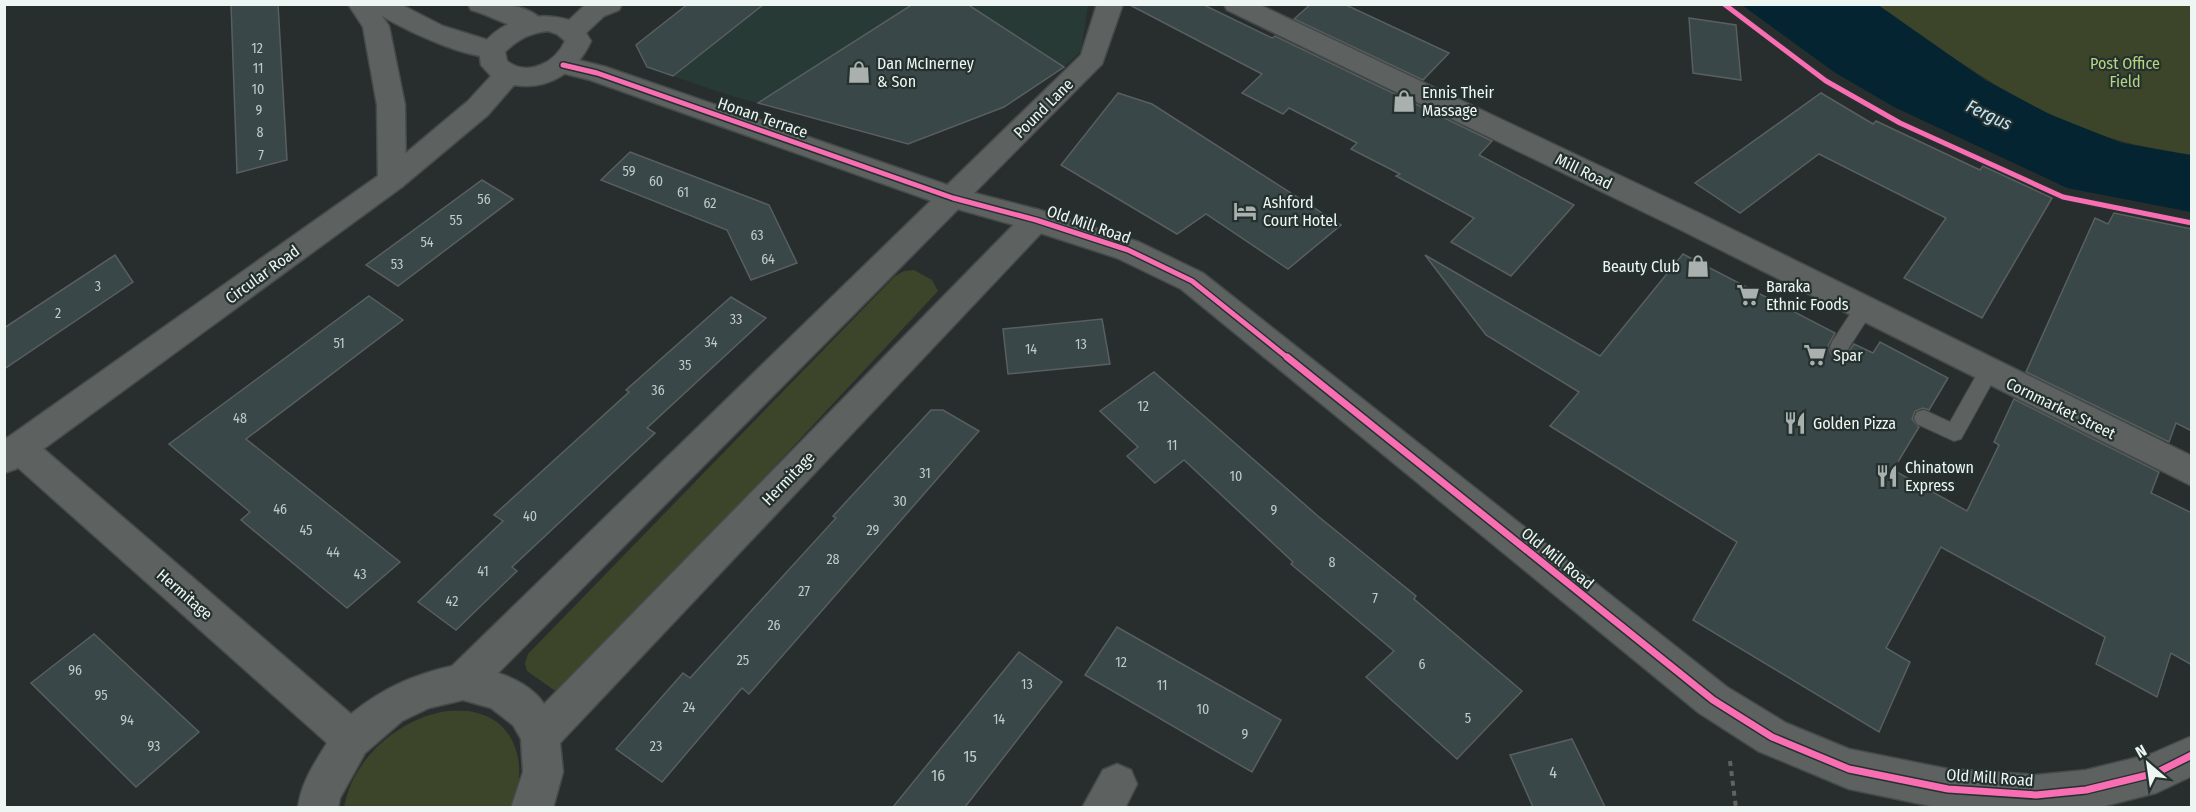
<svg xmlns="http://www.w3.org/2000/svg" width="2196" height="812" font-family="'Fira Sans Condensed',sans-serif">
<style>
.built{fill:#283a36}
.green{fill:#3c442a}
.water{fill:#042431}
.building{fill:#394748;stroke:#595e5e;stroke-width:1.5}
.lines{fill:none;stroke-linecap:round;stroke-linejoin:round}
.service-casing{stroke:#454b49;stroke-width:2}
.minor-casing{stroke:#454b49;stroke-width:3}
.tertiary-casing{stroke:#454b49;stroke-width:3}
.secondary-casing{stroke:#454b49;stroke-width:3}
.path{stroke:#5f6463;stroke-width:4;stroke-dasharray:5 5;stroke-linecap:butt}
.service{fill:#5d6160;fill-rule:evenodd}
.minor{fill:#5d6160;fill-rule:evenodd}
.tertiary{fill:#5d6160;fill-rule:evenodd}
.secondary{fill:#5d6160;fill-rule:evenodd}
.cycleway-far1-casing{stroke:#25312e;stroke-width:8}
.cycleway-casing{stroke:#25312e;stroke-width:10}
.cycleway-far1{stroke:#f96db3;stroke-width:5}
.cycleway{stroke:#f96db3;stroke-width:7}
.labels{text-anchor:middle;stroke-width:4.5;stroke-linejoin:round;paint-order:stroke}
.number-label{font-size:14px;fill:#c1cac8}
.poi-label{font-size:16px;fill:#eef6f3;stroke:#25312e;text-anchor:start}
.park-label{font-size:16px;fill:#bad380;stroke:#25312e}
.street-label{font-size:16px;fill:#eef6f3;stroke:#25312e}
.near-number-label{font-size:16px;fill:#c1cac8}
.water-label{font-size:18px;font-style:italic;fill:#c1e5f7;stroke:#25312e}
</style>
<rect width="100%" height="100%" fill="#282e2d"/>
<polygon class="built" points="688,5 1088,5 1081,51 1064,67 1004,107 908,144 728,95 647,67 636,46"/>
<g class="green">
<path d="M1878,5h313v150c-13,0 -27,-4 -40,-7 -104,-19 -189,-84 -273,-143z"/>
<polygon points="914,270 932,280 938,291 573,683 563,689 554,690 527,671 525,663 528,654 895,276 904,271"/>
<path d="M469,711c8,2 17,4 23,8 30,17 34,61 18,88l-166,1c8,-48 51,-86 97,-96 9,-2 20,-1 28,-1z"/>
</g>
<polygon class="water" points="1742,5 1878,5 1985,80 2049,114 2122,143 2191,155 2191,212 2067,188 1894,107 1834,72"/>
<g class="building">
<polygon points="231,4 278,4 287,160 237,173"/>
<polygon points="688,4 764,4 673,76 647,67 636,45"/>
<polygon points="913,4 967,4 1064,67 1004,107 908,144 758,103"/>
<polygon points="1128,4 1202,4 1272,38 1275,36 1492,141 1479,155 1574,205 1511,276 1451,242 1474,218 1396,176 1400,174 1351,149 1357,143 1289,108 1283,114 1242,93 1262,74"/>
<polygon points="1311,4 1344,4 1449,53 1423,80 1294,19"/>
<polygon points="1689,18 1736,25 1741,80 1693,73"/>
<polygon points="1118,93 1152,104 1341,225 1288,269 1206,214 1177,234 1061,165"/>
<polygon points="1821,93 1873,124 1876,121 1980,170 1983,166 2052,198 1982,318 1904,278 1946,218 1819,154 1740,213 1695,183"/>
<polygon points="630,152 769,205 797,263 751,280 727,230 601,180"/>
<polygon points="482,180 513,199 398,286 366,265"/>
<polygon points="2114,213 2192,229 2192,431 2176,423 2169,442 2026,372 2095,218 2108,224"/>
<polygon points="1683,254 1835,333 1828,346 1831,354 1838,356 1847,354 1854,344 1873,353 1880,342 1948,378 1929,410 1923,408 1915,411 1912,419 1919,427 1893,470 1967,511 1999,445 1994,442 2014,399 2159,472 2151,493 2192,513 2192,665 2171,653 2157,697 2096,664 2105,637 1941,547 1886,648 1910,662 1879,732 1693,620 1737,542 1550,426 1579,392 1486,335 1425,255 1600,356"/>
<polygon points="115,255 133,282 4,369 4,328"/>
<polygon points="369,296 403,320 246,439 400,562 347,608 241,520 250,512 169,444"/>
<polygon points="731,297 766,318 647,428 655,433 512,567 517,571 456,630 418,602 503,521 494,515 629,392 626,390"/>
<polygon points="1102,319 1110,364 1008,374 1003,329"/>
<polygon points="1154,372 1319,517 1416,596 1414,599 1522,691 1457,759 1366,677 1394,651 1291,564 1293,562 1184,460 1155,483 1127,456 1138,447 1100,411"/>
<polygon points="931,410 943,410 979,431 749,694 742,688 662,782 616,749 683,673 690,678 836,518 833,516"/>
<polygon points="1117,627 1281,720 1252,772 1085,675"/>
<polygon points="94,634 199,732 136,787 31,683"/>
<polygon points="1019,652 1062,682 965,807 893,807"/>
<polygon points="1572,739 1605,807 1533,807 1510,755"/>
</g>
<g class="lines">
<g class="service-casing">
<g id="service">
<polygon points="1863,303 1870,305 1872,310 1870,315 1846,352 1839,354 1832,352 1830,347 1832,342 1856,305"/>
<polygon points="1988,364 1995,367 1998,372 1961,439 1954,441 1917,424 1914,418 1917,412 1924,410 1950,422 1981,367"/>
</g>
</g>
<g class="minor-casing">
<g id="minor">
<path d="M348,4h52l43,22 58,18 4,6 -4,6c-27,7 -94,-25 -119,-40l7,10 16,79 1,75 -4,7 -10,3 -10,-3 -4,-7 -1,-75 -14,-78z"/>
<path d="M468,4c23,0 62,-3 77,20l-4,6c-18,5 -50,-15 -70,-20z"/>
<path d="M1097,4h26l-21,60 -604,609c16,5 37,16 46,31l482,-492 10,-3 10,3 5,8 -5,8 -486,515 3,29 -10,36h-42l12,-36 -2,-33 -8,-14 -22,-17 -28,-8 -34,8 -27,13 -37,32 -25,45 -2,10h-40c3,-25 16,-44 29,-65l-320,-285 -3,-15 3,-5 12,-4 12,4 320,276c32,-26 62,-39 101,-48l629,-611z"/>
<polygon points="1117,764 1131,770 1137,784 1125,808 1082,808 1103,770"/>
</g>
</g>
<g class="tertiary-casing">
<polygon id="tertiary" points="563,56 606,67 959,189 1036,209 1139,242 1203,273 1727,687 1786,723 1849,749 1948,769 2036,775 2086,770 2151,754 2192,736 2192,776 2156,793 2097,808 1940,808 1849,789 1758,751 1699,713 1181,289 1117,258 1031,230 943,205 590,80 554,71 550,65 554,59"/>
</g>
<g class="secondary-casing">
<g id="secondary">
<path d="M586,4h36l-3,6 -15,6 -18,17 5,8c-13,30 -43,50 -77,44l-26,30 -86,72 -386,282 -12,4v-33l378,-267 86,-72 23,-25 -10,-11 -2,-15c19,-30 57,-40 90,-30zM548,31l9,3 8,7c-10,22 -37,36 -58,20l-2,-9c13,-13 25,-19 43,-21z"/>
<polygon points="1224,4 1258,4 1701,214 2192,456 2192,486 1681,230 1227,10"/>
</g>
</g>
<polyline class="path" points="1730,761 1736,808"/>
<use href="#service" class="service"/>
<use href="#minor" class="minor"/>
<use href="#tertiary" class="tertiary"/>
<use href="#secondary" class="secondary"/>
<g class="cycleway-far1-casing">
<g id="cycleway-far1">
<polyline points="1724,4 1826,81 1900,123 2063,197 2192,223"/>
<polyline points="563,65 597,73 953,198 1036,220 1128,250 1192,281 1289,359"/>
</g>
</g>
<g class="cycleway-casing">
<polyline id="cycleway" points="1287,357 1713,700 1772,737 1849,769 1948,789 2036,795 2086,790 2156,773 2192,755"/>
</g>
<use href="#cycleway-far1" class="cycleway-far1"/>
<use href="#cycleway" class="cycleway"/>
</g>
<defs>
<g id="shop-bare" transform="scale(1.8)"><path d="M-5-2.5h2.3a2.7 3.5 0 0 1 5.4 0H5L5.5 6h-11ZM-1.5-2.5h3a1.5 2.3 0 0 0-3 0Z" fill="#a9b0ae" stroke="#25312e" stroke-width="2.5" paint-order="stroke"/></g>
<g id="hotel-bare" transform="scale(1.8)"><path d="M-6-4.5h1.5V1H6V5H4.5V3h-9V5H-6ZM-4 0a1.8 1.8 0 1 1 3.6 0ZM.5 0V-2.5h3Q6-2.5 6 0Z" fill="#a9b0ae" stroke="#25312e" stroke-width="2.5" paint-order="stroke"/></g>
<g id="supermarket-bare" transform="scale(1.8)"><path d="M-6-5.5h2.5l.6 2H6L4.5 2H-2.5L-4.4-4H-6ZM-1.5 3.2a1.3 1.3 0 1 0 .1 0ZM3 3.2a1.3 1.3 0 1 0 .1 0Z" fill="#a9b0ae" stroke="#25312e" stroke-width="2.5" paint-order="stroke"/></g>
<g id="restaurant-bare" transform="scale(1.8)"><path d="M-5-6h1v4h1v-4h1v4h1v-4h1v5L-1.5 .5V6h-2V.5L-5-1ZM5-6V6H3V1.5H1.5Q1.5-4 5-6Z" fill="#a9b0ae" stroke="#25312e" stroke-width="2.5" paint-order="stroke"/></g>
</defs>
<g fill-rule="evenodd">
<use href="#shop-bare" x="859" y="72"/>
<use href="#shop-bare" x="1404" y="101"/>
<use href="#hotel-bare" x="1245" y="211"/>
<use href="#shop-bare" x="1698" y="266"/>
<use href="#supermarket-bare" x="1748" y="295"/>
<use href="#supermarket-bare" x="1815" y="355"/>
<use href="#restaurant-bare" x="1795" y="423"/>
<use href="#restaurant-bare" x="1887" y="476"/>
</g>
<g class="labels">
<g class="number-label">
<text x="257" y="53">12</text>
<text x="258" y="73">11</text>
<text x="258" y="94">10</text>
<text x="259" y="115">9</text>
<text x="260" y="137">8</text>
<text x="261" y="160">7</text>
<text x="629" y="176">59</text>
<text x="656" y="186">60</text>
<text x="683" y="197">61</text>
<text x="484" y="204">56</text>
<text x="710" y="208">62</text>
<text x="456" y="225">55</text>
<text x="757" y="240">63</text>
<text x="427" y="247">54</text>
<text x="768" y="264">64</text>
<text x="397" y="269">53</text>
<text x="98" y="291">3</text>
<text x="58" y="318">2</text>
<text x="736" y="324">33</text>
<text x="711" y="347">34</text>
<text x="339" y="348">51</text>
<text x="1081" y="349">13</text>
<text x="1031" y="354">14</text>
<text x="685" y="370">35</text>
<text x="658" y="395">36</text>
<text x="1143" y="411">12</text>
<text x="240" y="423">48</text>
<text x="1172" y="450">11</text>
<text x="925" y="478">31</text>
<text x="1236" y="481">10</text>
<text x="900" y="506">30</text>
<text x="280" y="514">46</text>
<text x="1274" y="515">9</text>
<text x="530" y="521">40</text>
<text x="306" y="535">45</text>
<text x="873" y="535">29</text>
<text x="333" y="557">44</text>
<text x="833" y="564">28</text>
<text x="1332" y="567">8</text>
<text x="483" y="576">41</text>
<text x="360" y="579">43</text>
<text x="804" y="596">27</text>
<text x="1375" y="603">7</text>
<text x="452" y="606">42</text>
<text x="774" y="630">26</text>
<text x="743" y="665">25</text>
<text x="1121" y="667">12</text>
<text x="1422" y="669">6</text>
<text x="75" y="675">96</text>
<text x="1027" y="689">13</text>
<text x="1162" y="690">11</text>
<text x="101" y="700">95</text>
<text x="689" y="712">24</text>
<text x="1203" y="714">10</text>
<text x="1468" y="723">5</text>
<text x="999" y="724">14</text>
<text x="127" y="725">94</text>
<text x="1245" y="739">9</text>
<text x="154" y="751">93</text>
<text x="656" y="751">23</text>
</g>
<g class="poi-label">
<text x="877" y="69">Dan McInerney<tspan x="877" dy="18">&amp; Son</tspan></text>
<text x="1422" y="98">Ennis Their<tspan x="1422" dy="18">Massage</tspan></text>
<text x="1263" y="208">Ashford<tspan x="1263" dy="18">Court Hotel</tspan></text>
<text x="1680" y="272" text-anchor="end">Beauty Club</text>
<text x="1766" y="292">Baraka<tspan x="1766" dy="18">Ethnic Foods</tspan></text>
<text x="1833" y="361">Spar</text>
<text x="1813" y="429">Golden Pizza</text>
<text x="1905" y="473">Chinatown<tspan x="1905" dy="18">Express</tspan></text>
</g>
<g class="park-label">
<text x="2125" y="69">Post Office<tspan x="2125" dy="18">Field</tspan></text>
</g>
<g class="street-label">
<text transform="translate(1043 108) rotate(-45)" y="6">Pound Lane</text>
<text transform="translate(763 117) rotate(19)" y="6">Honan Terrace</text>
<text transform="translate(1584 171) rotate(26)" y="6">Mill Road</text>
<text transform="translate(1089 224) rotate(19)" y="6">Old Mill Road</text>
<text transform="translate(262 274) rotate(-36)" y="6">Circular Road</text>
<text transform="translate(2061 408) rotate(26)" y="6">Cornmarket Street</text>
<text transform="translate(788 478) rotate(-46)" y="6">Hermitage</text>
<text transform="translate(1558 558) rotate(39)" y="6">Old Mill Road</text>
<text transform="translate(185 594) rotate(41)" y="6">Hermitage</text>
<text transform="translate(1990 777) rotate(4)" y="6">Old Mill Road</text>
</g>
<g class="near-number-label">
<text x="970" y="762">15</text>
<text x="1553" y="778">4</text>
<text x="938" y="781">16</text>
</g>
<g class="water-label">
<text transform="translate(1989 115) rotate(25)" y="6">Fergus</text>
</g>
</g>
<rect width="2196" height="812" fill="none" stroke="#eef6f3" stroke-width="12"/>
<g transform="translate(2148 764) rotate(331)" stroke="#25312e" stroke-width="4.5" paint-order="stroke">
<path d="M0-4.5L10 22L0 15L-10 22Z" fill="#eef6f3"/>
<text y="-9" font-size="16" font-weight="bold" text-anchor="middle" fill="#eef6f3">N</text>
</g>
</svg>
